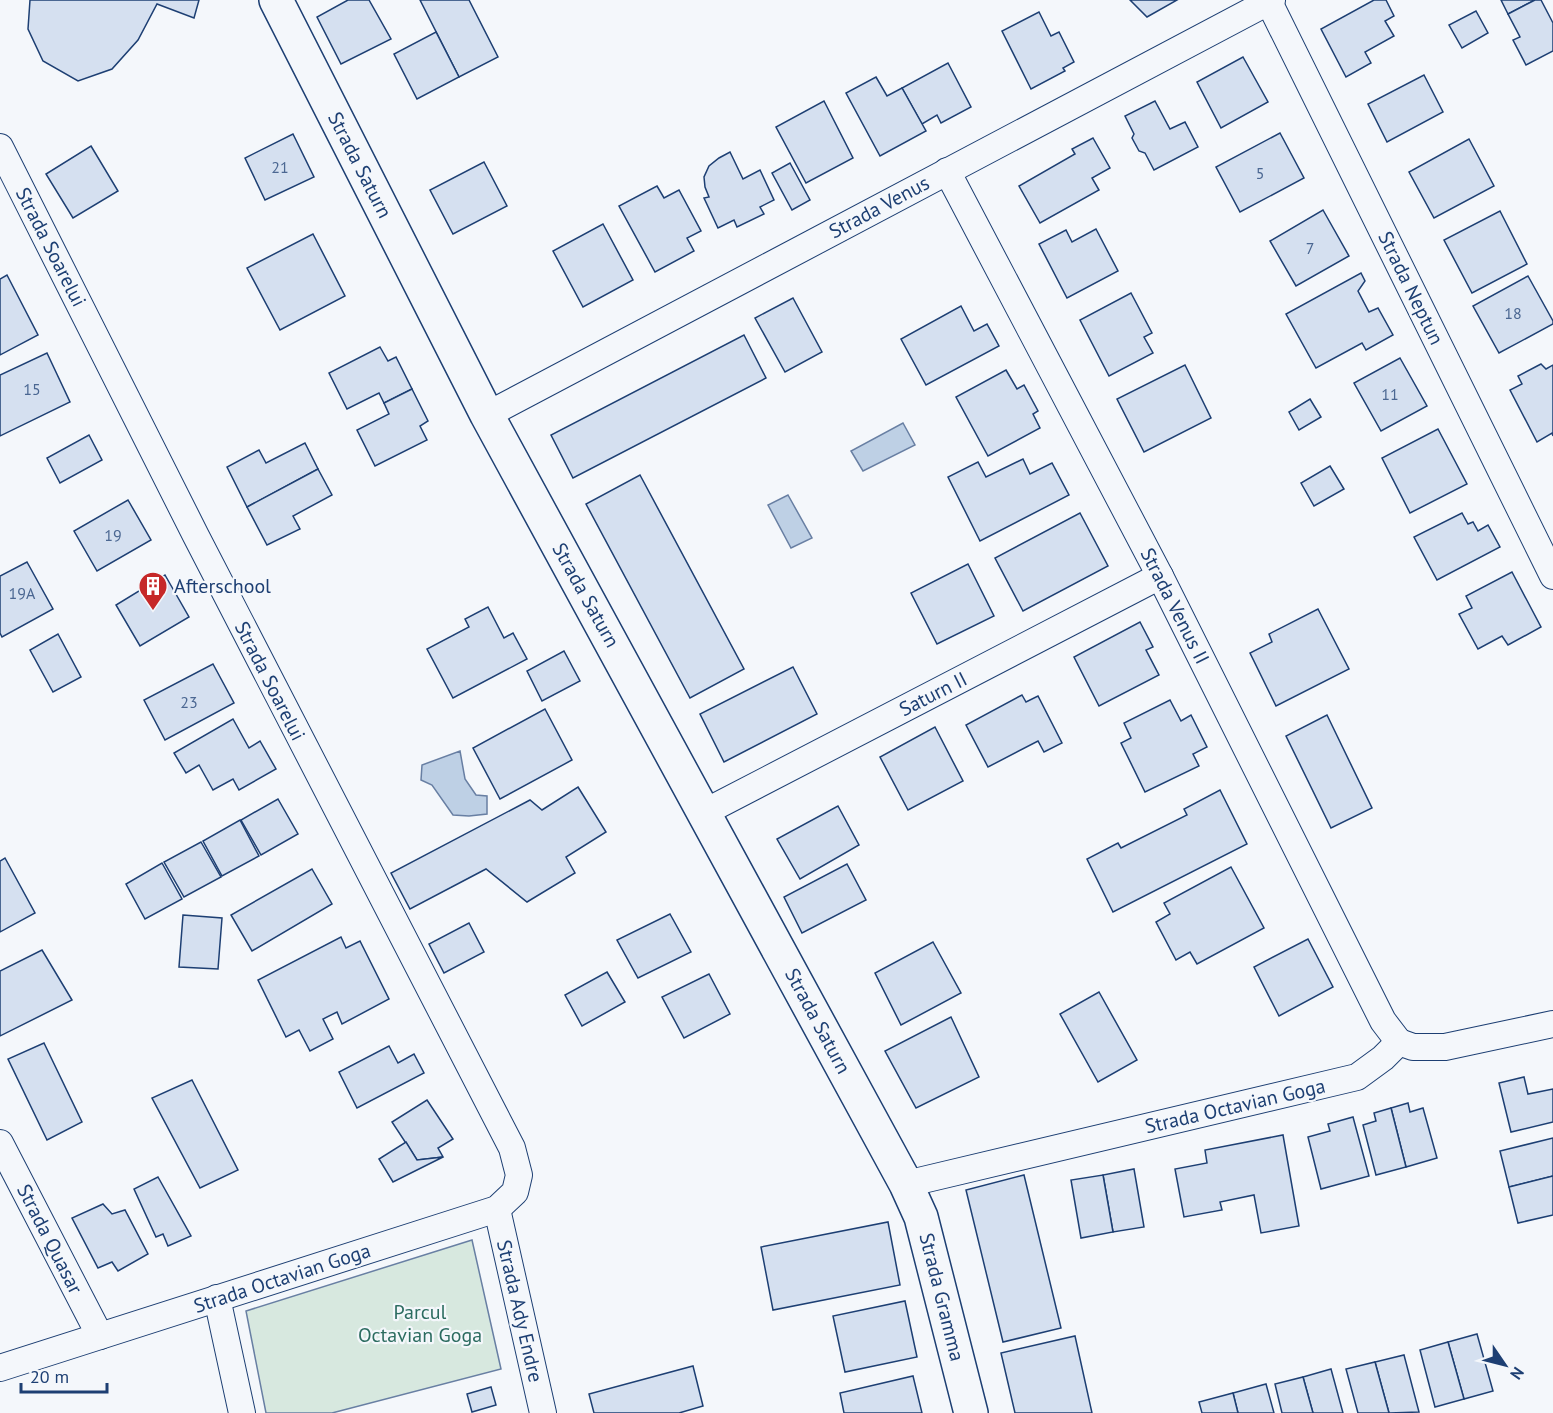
<svg xmlns="http://www.w3.org/2000/svg" width="1553" height="1413" font-family="'PT Sans',sans-serif">
<style>
.green{fill:#d7e8df;stroke:#687fa3;stroke-width:1.5}
.water{fill:#bed0e5;stroke:#687fa3;stroke-width:1.5}
.building{fill:#d5e0f0;stroke:#1d3f73;stroke-width:1.5}
.lines{fill:none;stroke-linecap:round;stroke-linejoin:round}
.street-casing{stroke:#1d3f73;stroke-width:28}
.secondary-casing{stroke:#1d3f73;stroke-width:36}
.street{stroke:#f4f7fb;stroke-width:26}
.secondary{stroke:#f4f7fb;stroke-width:33}
.labels{text-anchor:middle;stroke-width:4.5;stroke-linejoin:round;paint-order:stroke}
.number-label{font-size:16px;fill:#4b6792}
.street-label{font-size:20px;fill:#1d3f73;stroke:#f4f7fb}
.poi-label{font-size:20px;fill:#1d3f73;stroke:#f4f7fb;text-anchor:start}
.park-label{font-size:20px;fill:#2c6c60;stroke:#f4f7fb}
</style>
<rect width="100%" height="100%" fill="#f4f7fb"/>
<polygon class="green" points="472,1240 501,1369 332,1413 266,1413 246,1311"/>
<g class="water">
<polygon points="903,423 915,445 863,471 851,451"/>
<polygon points="788,495 812,538 791,548 768,505"/>
<polygon points="460,751 465,779 476,795 487,796 487,814 469,816 453,815 432,785 421,780 422,765"/>
</g>
<g class="building">
<polygon points="30,0 199,0 194,18 157,4 138,40 112,69 78,81 43,61 28,29"/>
<polygon points="348,0 369,0 391,39 341,64 317,17"/>
<polygon points="420,0 469,0 498,57 459,77"/>
<polygon points="1130,0 1177,0 1147,17"/>
<polygon points="1374,0 1386,0 1394,16 1385,21 1394,36 1365,52 1371,63 1346,77 1321,29"/>
<polygon points="1501,0 1535,0 1508,14"/>
<polygon points="1535,0 1541,0 1553,23 1553,51 1526,65 1513,40 1520,37 1508,14"/>
<polygon points="1476,11 1488,33 1462,48 1449,25"/>
<polygon points="1039,12 1051,36 1059,32 1074,62 1063,68 1065,71 1031,89 1002,31"/>
<polygon points="436,32 459,77 417,99 394,54"/>
<polygon points="1243,57 1268,102 1221,128 1197,82"/>
<polygon points="948,63 971,107 941,123 937,115 922,124 902,88"/>
<polygon points="1424,75 1443,112 1387,142 1368,104"/>
<polygon points="876,77 887,96 902,88 926,131 880,156 846,93"/>
<polygon points="824,101 853,158 806,183 776,127"/>
<polygon points="1155,101 1170,129 1185,122 1198,147 1154,170 1145,153 1139,151 1132,138 1134,134 1125,116"/>
<polygon points="1280,133 1304,178 1240,212 1216,167"/>
<polygon points="293,134 314,177 265,200 245,158"/>
<polygon points="1093,138 1110,168 1092,178 1099,190 1040,223 1019,186 1075,154 1072,149"/>
<polygon points="1469,139 1494,186 1434,218 1409,172"/>
<polygon points="91,146 118,191 73,218 46,174"/>
<polygon points="730,152 743,179 760,170 774,200 760,207 764,214 737,227 734,220 718,228 704,198 709,197 705,187 704,177 709,166 719,158"/>
<polygon points="484,162 507,206 453,234 430,190"/>
<polygon points="790,163 810,200 792,210 772,173"/>
<polygon points="657,186 664,198 679,190 701,231 687,238 694,251 655,272 619,206"/>
<polygon points="1323,210 1349,256 1296,286 1270,241"/>
<polygon points="1500,211 1527,264 1472,293 1444,240"/>
<polygon points="603,224 633,280 583,307 553,251"/>
<polygon points="1096,229 1118,271 1067,298 1039,244 1066,230 1072,242"/>
<polygon points="313,234 345,296 280,330 247,268"/>
<polygon points="1361,273 1365,281 1358,291 1369,312 1378,308 1393,335 1366,350 1362,343 1316,368 1286,314"/>
<polygon points="7,275 38,335 0,355 0,279"/>
<polygon points="1528,276 1553,321 1553,324 1499,353 1473,306"/>
<polygon points="1131,293 1152,333 1144,337 1153,353 1109,376 1080,320"/>
<polygon points="793,298 822,352 785,372 755,318"/>
<polygon points="961,306 974,331 987,324 999,346 926,385 901,339"/>
<polygon points="744,335 766,378 573,478 551,435"/>
<polygon points="380,347 388,361 396,357 412,389 384,403 379,393 347,409 329,373"/>
<polygon points="47,353 70,402 0,436 0,375"/>
<polygon points="1400,358 1427,406 1381,431 1354,383"/>
<polygon points="1541,364 1546,369 1553,365 1553,436 1552,433 1537,442 1510,390 1522,384 1518,376"/>
<polygon points="1185,365 1211,418 1144,452 1117,399"/>
<polygon points="1006,370 1017,389 1024,385 1038,411 1033,414 1040,428 988,456 956,397"/>
<polygon points="412,389 428,421 420,426 427,440 375,466 357,430 389,414 384,403"/>
<polygon points="1310,399 1321,417 1299,430 1289,412"/>
<polygon points="1438,429 1467,484 1410,513 1382,458"/>
<polygon points="89,435 102,460 60,483 47,458"/>
<polygon points="305,443 318,469 247,507 227,467 259,450 266,463"/>
<polygon points="1023,459 1030,474 1052,463 1069,495 980,541 948,477 978,462 986,477"/>
<polygon points="1330,466 1344,489 1314,506 1301,483"/>
<polygon points="318,469 332,495 293,516 300,529 267,545 247,507"/>
<polygon points="640,475 744,669 690,698 586,504"/>
<polygon points="128,500 151,540 97,571 74,531"/>
<polygon points="1080,513 1108,566 1023,611 995,558"/>
<polygon points="1462,513 1468,524 1473,522 1478,531 1488,525 1500,547 1437,580 1414,537"/>
<polygon points="27,562 53,609 2,637 0,633 0,576"/>
<polygon points="968,564 994,616 937,644 911,593"/>
<polygon points="1512,572 1541,627 1508,645 1502,636 1478,649 1459,614 1472,608 1466,596"/>
<polygon points="165,575 189,617 140,646 116,605"/>
<polygon points="488,607 504,638 513,633 527,659 453,698 427,649 469,627 465,619"/>
<polygon points="1318,609 1349,669 1276,706 1250,653 1272,642 1269,634"/>
<polygon points="1140,622 1153,647 1146,650 1159,675 1099,706 1074,657"/>
<polygon points="58,634 81,677 53,692 30,650"/>
<polygon points="564,651 580,681 542,701 527,671"/>
<polygon points="213,664 234,703 165,740 144,700"/>
<polygon points="793,667 817,714 724,762 700,714"/>
<polygon points="1022,695 1026,702 1038,696 1062,743 1044,752 1038,741 988,767 966,725"/>
<polygon points="1170,700 1181,721 1191,715 1207,747 1193,754 1199,766 1145,792 1121,743 1131,738 1124,723"/>
<polygon points="545,709 572,760 500,799 473,748"/>
<polygon points="1327,715 1372,808 1331,828 1286,736"/>
<polygon points="233,719 249,748 260,741 276,769 239,790 233,779 213,790 199,765 186,773 174,753"/>
<polygon points="935,727 963,781 908,810 880,757"/>
<polygon points="578,787 606,832 566,857 575,873 527,902 486,869 410,909 391,873 530,800 542,810"/>
<polygon points="1220,790 1247,844 1113,912 1087,859 1118,843 1121,848 1187,815 1184,809"/>
<polygon points="278,799 298,834 261,855 241,820"/>
<polygon points="838,806 859,845 800,879 777,839"/>
<polygon points="240,820 259,856 222,876 203,841"/>
<polygon points="201,842 221,877 184,897 164,862"/>
<polygon points="5,858 35,913 0,932 0,861"/>
<polygon points="162,863 182,899 145,919 126,884"/>
<polygon points="847,864 866,900 802,933 784,897"/>
<polygon points="1231,867 1264,928 1197,964 1190,952 1176,960 1156,922 1170,914 1164,903"/>
<polygon points="312,869 332,904 252,951 231,915"/>
<polygon points="670,914 691,952 638,978 617,940"/>
<polygon points="183,915 222,918 218,969 179,967"/>
<polygon points="469,923 484,952 444,973 429,944"/>
<polygon points="341,937 346,948 360,941 389,999 342,1024 337,1012 323,1019 333,1039 310,1051 299,1030 286,1037 258,980"/>
<polygon points="1308,939 1333,987 1279,1016 1254,967"/>
<polygon points="933,942 961,993 901,1025 875,973"/>
<polygon points="42,950 72,1000 0,1036 0,971"/>
<polygon points="607,972 625,1002 582,1026 565,995"/>
<polygon points="709,974 730,1014 684,1038 662,997"/>
<polygon points="1099,992 1137,1060 1098,1082 1060,1014"/>
<polygon points="951,1017 979,1077 916,1108 885,1051"/>
<polygon points="44,1043 82,1122 47,1140 8,1059"/>
<polygon points="389,1046 398,1063 414,1054 424,1073 357,1108 339,1072"/>
<polygon points="1524,1077 1528,1094 1553,1089 1553,1122 1511,1132 1499,1083"/>
<polygon points="192,1080 238,1170 200,1188 152,1098"/>
<polygon points="427,1100 453,1139 438,1148 443,1157 417,1160 392,1122"/>
<polygon points="1408,1103 1410,1112 1423,1108 1437,1158 1406,1167 1391,1108"/>
<polygon points="1391,1108 1406,1167 1376,1175 1363,1125 1376,1121 1374,1113"/>
<polygon points="1353,1117 1369,1176 1321,1189 1308,1137 1330,1131 1328,1124"/>
<polygon points="1283,1135 1299,1226 1261,1233 1254,1195 1220,1202 1222,1210 1184,1217 1175,1169 1207,1163 1205,1150"/>
<polygon points="1553,1138 1553,1176 1509,1187 1500,1151"/>
<polygon points="406,1142 417,1160 443,1157 393,1182 379,1159"/>
<polygon points="1134,1169 1144,1227 1113,1232 1103,1175"/>
<polygon points="1024,1175 1061,1328 1003,1342 966,1190"/>
<polygon points="1103,1175 1113,1232 1081,1238 1071,1180"/>
<polygon points="1553,1176 1553,1215 1518,1223 1509,1187"/>
<polygon points="158,1177 191,1236 168,1246 163,1234 156,1237 134,1189"/>
<polygon points="103,1204 112,1214 125,1210 148,1254 118,1271 112,1262 98,1268 72,1218"/>
<polygon points="888,1222 900,1285 773,1310 761,1247"/>
<polygon points="905,1301 917,1357 845,1372 833,1316"/>
<polygon points="1477,1334 1493,1391 1464,1399 1448,1342"/>
<polygon points="1075,1336 1092,1413 1015,1413 1001,1353"/>
<polygon points="1448,1342 1464,1399 1435,1407 1420,1350"/>
<polygon points="1404,1355 1419,1412 1389,1413 1375,1362"/>
<polygon points="1375,1362 1389,1413 1358,1413 1346,1369"/>
<polygon points="693,1366 703,1406 679,1413 594,1413 589,1394"/>
<polygon points="1331,1369 1343,1413 1313,1413 1303,1377"/>
<polygon points="913,1376 922,1413 844,1413 840,1393"/>
<polygon points="1303,1377 1313,1413 1282,1413 1275,1384"/>
<polygon points="1266,1384 1274,1413 1238,1413 1233,1393"/>
<polygon points="491,1387 496,1405 472,1412 467,1394"/>
<polygon points="1233,1393 1238,1413 1202,1413 1199,1402"/>
</g>
<g class="lines">
<g class="street-casing">
<g id="street">
<polyline points="1268,0 1553,576"/>
<polyline points="0,147 196,536 512,1148 519,1175 515,1192 497,1209 0,1368"/>
<polyline points="947,171 1160,576 1383,1021 1399,1042"/>
<polyline points="487,415 1272,0"/>
<polyline points="705,812 1160,576"/>
<polyline points="1399,1042 1413,1047 1445,1047 1553,1024"/>
<polyline points="0,1143 100,1336"/>
<polyline points="906,1184 1357,1077 1383,1058 1399,1042"/>
<polyline points="497,1209 543,1413"/>
<polyline points="217,1298 242,1413"/>
</g>
</g>
<g class="secondary-casing">
<polyline id="secondary" points="276,0 487,415 906,1184 921,1217 971,1413"/>
</g>
<use href="#street" class="street"/>
<use href="#secondary" class="secondary"/>
</g>
<defs>
<g id="building-pin" transform="scale(1.5)"><path d="M0 17L-7.5 6A9.5 9.5 0 1 1 7.5 6Z" fill="#c62828" stroke="#f4f7fb"/><path d="M-4-6H4V6H1V3H-1V6H-4ZM-2.5-4.3h1.7v1.8h-1.7ZM.8-4.3h1.7v1.8H.8ZM-2.5-1h1.7V.8h-1.7ZM.8-1h1.7V.8H.8Z" fill="#fff"/></g>
</defs>
<g fill-rule="evenodd">
<use href="#building-pin" x="153" y="586"/>
</g>
<g class="labels">
<g class="number-label">
<text x="280" y="173">21</text>
<text x="1260" y="179">5</text>
<text x="1310" y="254">7</text>
<text x="1513" y="319">18</text>
<text x="32" y="395">15</text>
<text x="1390" y="400">11</text>
<text x="113" y="541">19</text>
<text x="22" y="599">19A</text>
<text x="189" y="708">23</text>
</g>
<g class="street-label">
<text transform="translate(360 165) rotate(63)" y="7">Strada Saturn</text>
<text transform="translate(879 207) rotate(-28)" y="7">Strada Venus</text>
<text transform="translate(51 247) rotate(63)" y="7">Strada Soarelui</text>
<text transform="translate(1411 288) rotate(64)" y="7">Strada Neptun</text>
<text transform="translate(586 595) rotate(61)" y="7">Strada Saturn</text>
<text transform="translate(1175 606) rotate(63)" y="7">Strada Venus II</text>
<text transform="translate(270 681) rotate(63)" y="7">Strada Soarelui</text>
<text transform="translate(933 694) rotate(-27)" y="7">Saturn II</text>
<text transform="translate(818 1021) rotate(62)" y="7">Strada Saturn</text>
<text transform="translate(1235 1106) rotate(-13)" y="7">Strada Octavian Goga</text>
<text transform="translate(50 1239) rotate(63)" y="7">Strada Quasar</text>
<text transform="translate(282 1278) rotate(-18)" y="7">Strada Octavian Goga</text>
<text transform="translate(942 1297) rotate(76)" y="7">Strada Gramma</text>
<text transform="translate(520 1311) rotate(77)" y="7">Strada Ady Endre</text>
</g>
<g class="poi-label">
<text x="174" y="593">Afterschool</text>
</g>
<g class="park-label">
<text x="420" y="1319">Parcul<tspan x="420" dy="23">Octavian Goga</tspan></text>
</g>
</g>
<g transform="translate(1505 1365) rotate(125)" stroke="#f4f7fb" stroke-width="4.5" paint-order="stroke">
<path d="M0-4.5L10 22L0 15L-10 22Z" fill="#1d3f73"/>
<text y="-9" font-size="16" font-weight="bold" text-anchor="middle" fill="#1d3f73">N</text>
</g>
<path d="M21 1383v9h86v-9" fill="none" stroke="#1d3f73" stroke-width="3"/>
<text x="30" y="1383" font-size="18" fill="#1d3f73" stroke="#f4f7fb" stroke-width="4.5" paint-order="stroke">20 m</text>
</svg>
